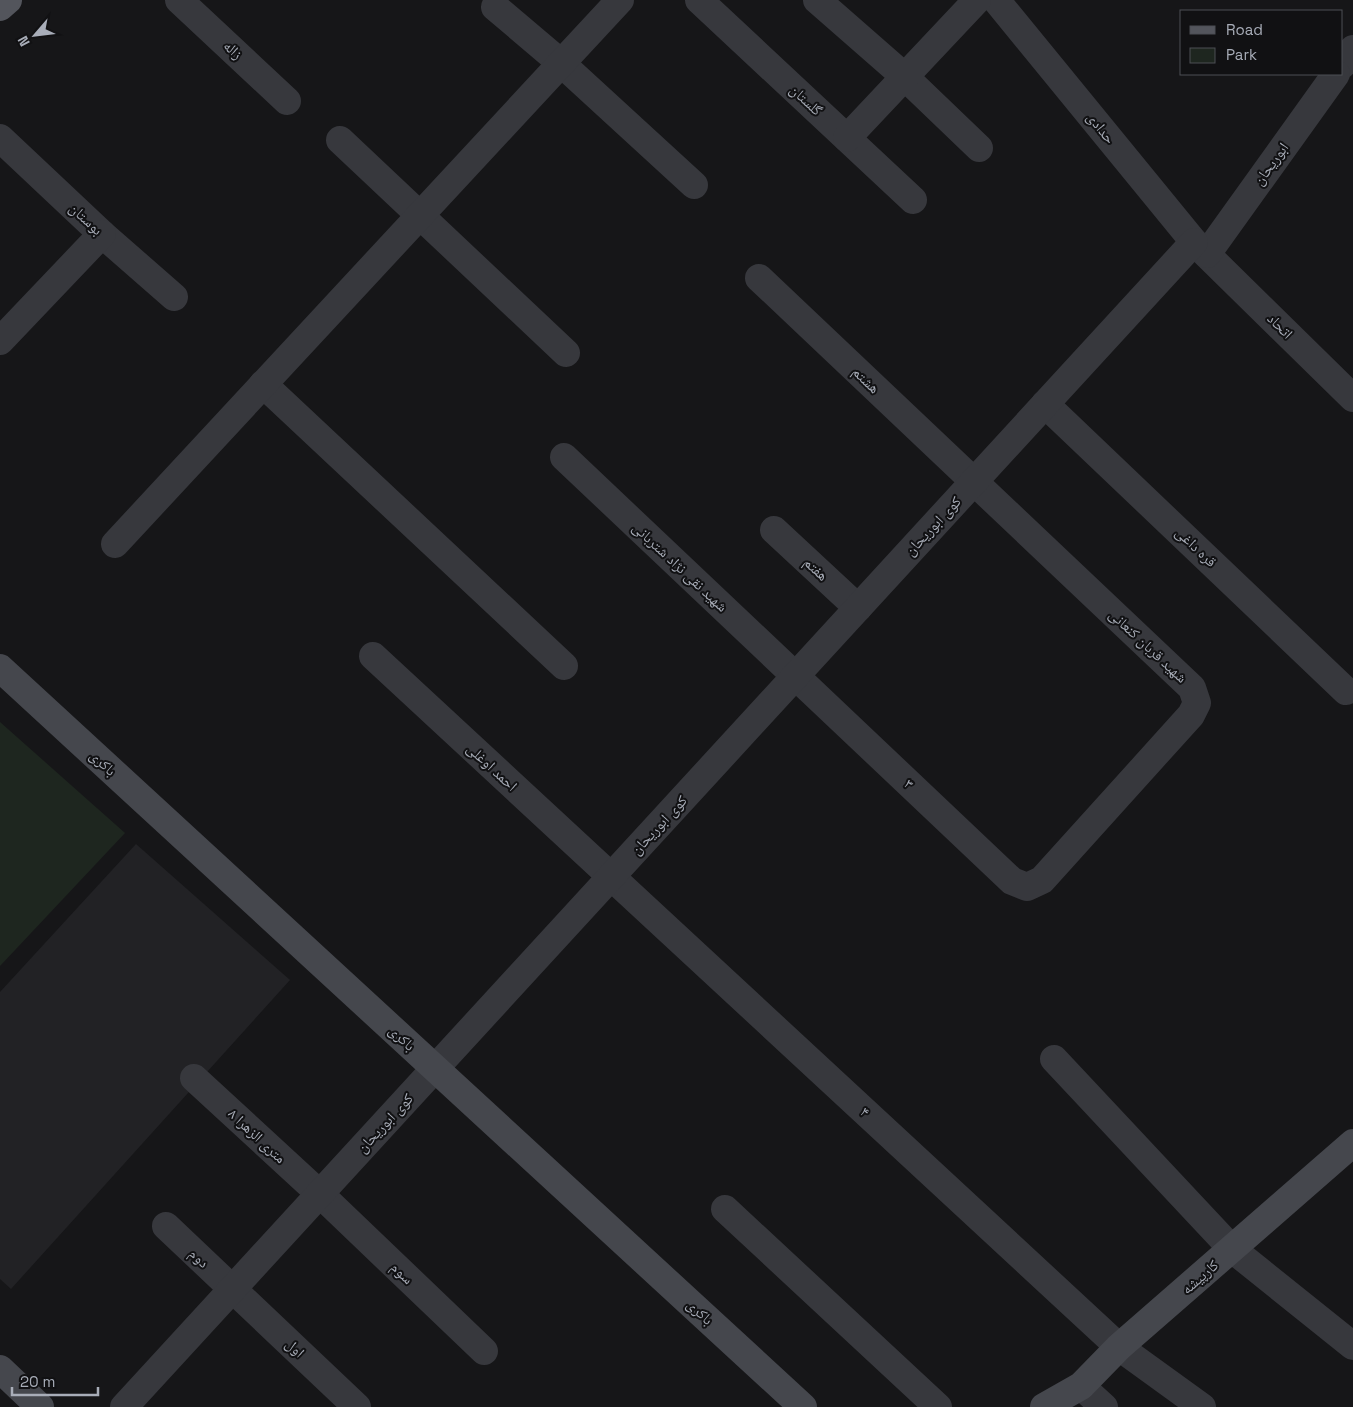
<svg xmlns="http://www.w3.org/2000/svg" width="1353" height="1407" font-family="'Space Grotesk','Noto Naskh Arabic',sans-serif">
<style>
.built{fill:#222225}
.green{fill:#1e261f}
.lines{fill:none;stroke-linecap:round;stroke-linejoin:round}
.street{stroke:#37383d;stroke-width:28}
.secondary{stroke:#45474d;stroke-width:28}
.primary{stroke:#53555c;stroke-width:28}
.labels{text-anchor:middle;stroke-width:4;stroke-linejoin:round;paint-order:stroke}
.street-label{font-size:15px;fill:#a8adb8;stroke:#111113}
</style>
<rect width="100%" height="100%" fill="#161618"/>
<polygon class="built" points="136,844 290,980 11,1289 0,1279 0,992"/>
<polygon class="green" points="0,722 125,833 0,966"/>
<g class="lines">
<g class="street">
<polyline points="179,0 287,101"/>
<polyline points="699,0 913,200"/>
<polyline points="817,0 905,77 979,148"/>
<polyline points="996,0 1194,242 1353,398"/>
<polyline points="495,7 561,63 694,185"/>
<polyline points="1342,65 1353,49"/>
<polyline points="0,138 102,234 174,297"/>
<polyline points="847,138 977,0"/>
<polyline points="340,140 566,353"/>
<polyline points="1207,254 1336,74"/>
<polyline points="0,341 102,234"/>
<polyline points="263,384 564,666"/>
<polyline points="1045,404 1346,691"/>
<polyline points="564,457 1012,881 1027,887 1042,880 1191,715 1197,703 1192,688 759,278"/>
<polyline points="774,530 858,608"/>
<polyline points="115,544 620,0"/>
<polyline points="373,656 1119,1347 1202,1407"/>
<polyline points="1054,1059 1232,1249 1353,1346"/>
<polyline points="194,1078 320,1194 484,1351"/>
<polyline points="725,1209 938,1407"/>
<polyline points="166,1226 357,1407"/>
<polyline points="1081,1386 1104,1407"/>
<polyline points="124,1407 1194,242"/>
</g>
<g class="secondary">
<polyline points="0,668 803,1407"/>
<polyline points="0,1369 40,1407"/>
<polyline points="1044,1407 1081,1386 1119,1347 1353,1143"/>
</g>
<polyline class="primary" points="0,7 8,0"/>
</g>
<g class="labels">
<g class="street-label">
<text transform="translate(233 50) rotate(43)" y="5">زاله</text>
<text transform="translate(806 100) rotate(43)" y="5">گلستان</text>
<text transform="translate(1101 128) rotate(51)" y="5">حدادی</text>
<text transform="translate(1271 164) rotate(-54)" y="5">ابوریحان</text>
<text transform="translate(86 219) rotate(43)" y="5">بوستان</text>
<text transform="translate(1280 326) rotate(45)" y="5">اتحاد</text>
<text transform="translate(866 380) rotate(44)" y="5">هشتم</text>
<text transform="translate(933 526) rotate(-47)" y="5">کوی ابوریحان</text>
<text transform="translate(1196 547) rotate(44)" y="5">قره داغی</text>
<text transform="translate(680 567) rotate(43)" y="5">شهید نقی نژاد شتربانی</text>
<text transform="translate(816 569) rotate(43)" y="5">هفتم</text>
<text transform="translate(1148 646) rotate(43)" y="5">شهید قربان کنعانی</text>
<text transform="translate(103 763) rotate(43)" y="5">باکری</text>
<text transform="translate(492 767) rotate(43)" y="5">احمد اوغلی</text>
<text transform="translate(909 784) rotate(43)" y="5">۳</text>
<text transform="translate(659 825) rotate(-47)" y="5">کوی ابوریحان</text>
<text transform="translate(402 1038) rotate(43)" y="5">باکری</text>
<text transform="translate(865 1112) rotate(43)" y="5">۴</text>
<text transform="translate(385 1123) rotate(-47)" y="5">کوی ابوریحان</text>
<text transform="translate(257 1136) rotate(43)" y="5">۸ متری الزهرا</text>
<text transform="translate(199 1258) rotate(43)" y="5">دوم</text>
<text transform="translate(402 1273) rotate(44)" y="5">سوم</text>
<text transform="translate(1200 1277) rotate(-41)" y="5">کارپیشه</text>
<text transform="translate(700 1312) rotate(43)" y="5">باکری</text>
<text transform="translate(295 1348) rotate(43)" y="5">اول</text>
</g>
</g>
<rect x="1180" y="10" width="162" height="65" fill="#111113" stroke="#4d4f55"/>
<rect x="1190" y="26" width="25" height="8" fill="#53555c" stroke="#4d4f55"/>
<text x="1226" y="35" font-size="15" fill="#a8adb8">Road</text>
<rect x="1190" y="48" width="25" height="15" fill="#1e261f" stroke="#4d4f55"/>
<text x="1226" y="60" font-size="15" fill="#a8adb8">Park</text>
<g transform="translate(35 35) rotate(242)" stroke="#111113" stroke-width="4" paint-order="stroke">
<path d="M0-4L9 19L0 12L-9 19Z" fill="#a8adb8"/>
<text y="-8" font-size="14" font-weight="bold" text-anchor="middle" fill="#a8adb8">N</text>
</g>
<path d="M12 1387v8h86v-8" fill="none" stroke="#a8adb8" stroke-width="2.5"/>
<text x="20" y="1387" font-size="15" fill="#a8adb8" stroke="#111113" stroke-width="4" paint-order="stroke">20 m</text>
</svg>
